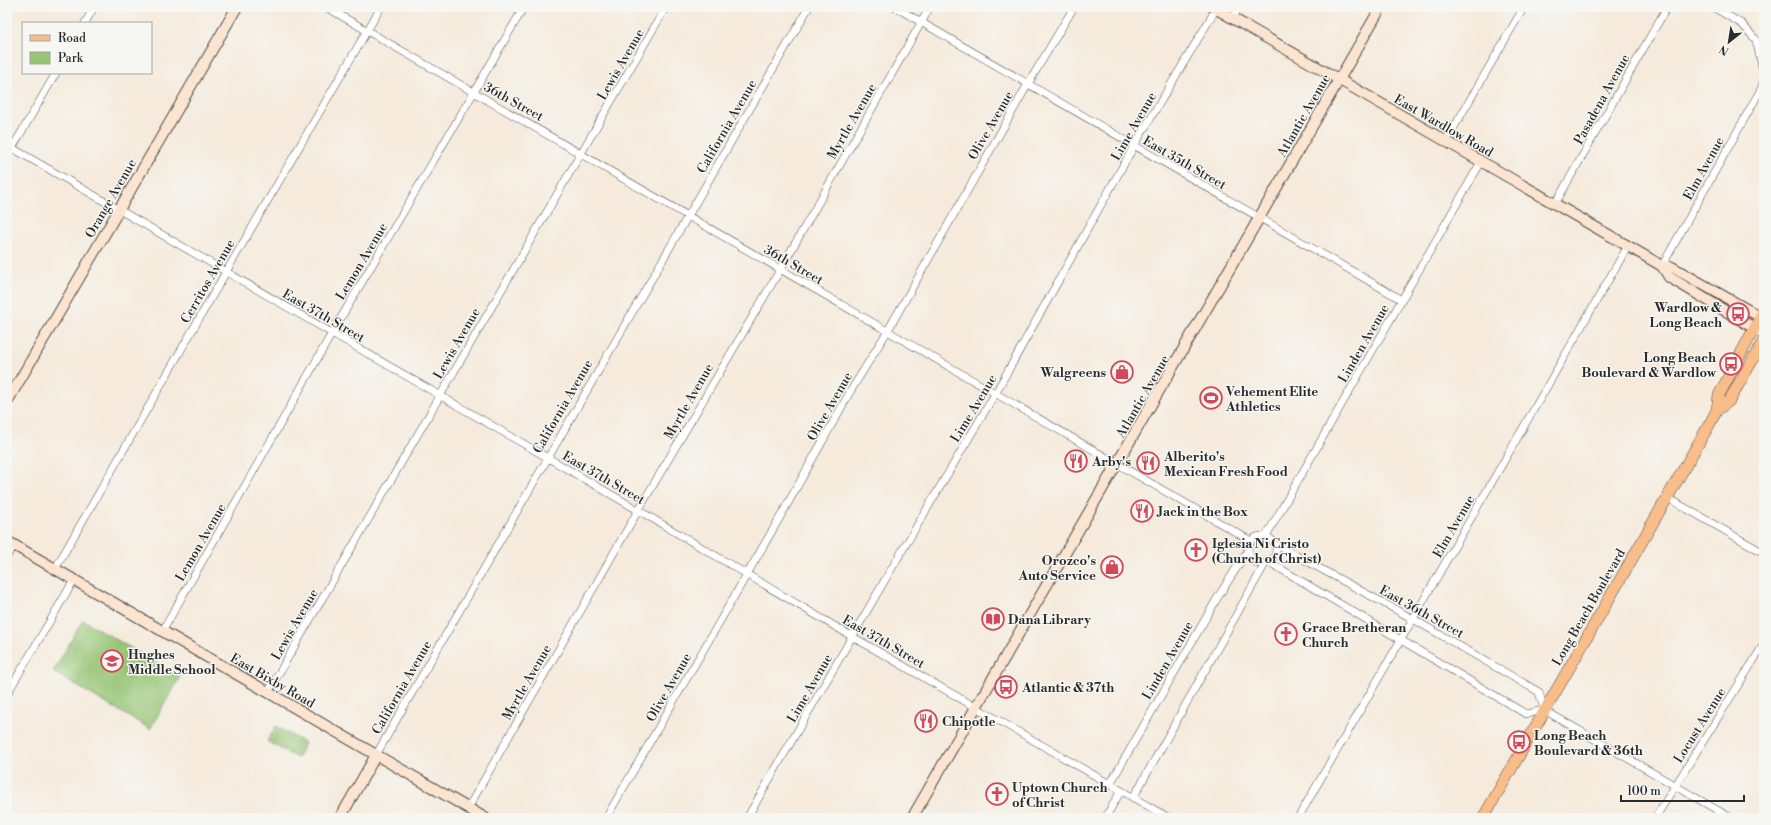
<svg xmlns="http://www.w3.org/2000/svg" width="1771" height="825" font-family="'Libre Bodoni',serif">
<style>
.green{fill:#97c574;stroke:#617850}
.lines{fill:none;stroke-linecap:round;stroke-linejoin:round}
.street-casing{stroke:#494845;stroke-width:8}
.secondary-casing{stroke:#494845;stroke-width:12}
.primary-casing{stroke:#494845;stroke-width:12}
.street{stroke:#fff;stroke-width:7}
.secondary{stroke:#fce5d0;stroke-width:10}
.primary{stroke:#f8bd89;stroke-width:11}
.labels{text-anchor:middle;stroke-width:3;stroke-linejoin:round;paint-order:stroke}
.street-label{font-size:13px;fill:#2b2b2b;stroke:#f6f6f2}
.poi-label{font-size:13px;font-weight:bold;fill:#2b2b2b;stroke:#f6f6f2;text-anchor:start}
</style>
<rect width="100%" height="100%" fill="#f6f6f2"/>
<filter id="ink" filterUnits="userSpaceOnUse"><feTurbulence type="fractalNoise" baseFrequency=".025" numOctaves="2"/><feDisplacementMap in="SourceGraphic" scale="8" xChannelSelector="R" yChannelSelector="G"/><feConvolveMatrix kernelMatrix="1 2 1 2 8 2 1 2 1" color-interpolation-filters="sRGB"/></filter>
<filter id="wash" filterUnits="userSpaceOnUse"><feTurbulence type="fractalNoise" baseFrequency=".012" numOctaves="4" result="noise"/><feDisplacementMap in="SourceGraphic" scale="16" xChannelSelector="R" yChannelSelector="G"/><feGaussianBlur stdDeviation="0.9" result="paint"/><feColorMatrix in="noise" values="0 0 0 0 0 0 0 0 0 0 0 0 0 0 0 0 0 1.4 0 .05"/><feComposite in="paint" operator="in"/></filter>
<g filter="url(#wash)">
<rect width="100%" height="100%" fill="#f5eadb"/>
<g class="green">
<polygon points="83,620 180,677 150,729 53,672"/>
<polygon points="276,726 305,743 297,758 267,741"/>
</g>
</g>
<g filter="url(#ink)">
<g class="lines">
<g class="street-casing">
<g id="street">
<polyline points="326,7 1251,541"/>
<polyline points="895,7 1402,300"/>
<polyline points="1233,18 1239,7"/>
<polyline points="85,23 94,7"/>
<polyline points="1446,141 1524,7"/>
<polyline points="7,145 638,510 853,637 1169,818"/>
<polyline points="7,157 56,73"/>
<polyline points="1555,204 1667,7"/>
<polyline points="1662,266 1761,89 1764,80 1763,70 1756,40 1742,24 1713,7"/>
<polyline points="1668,498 1764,553"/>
<circle cx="1262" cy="550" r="14"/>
<polyline points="1266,536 1481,162"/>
<polyline points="1275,544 1413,619 1539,692 1544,710"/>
<polyline points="7,556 14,545"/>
<polyline points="1269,562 1526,714 1544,710 1731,818"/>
<polyline points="55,569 226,272 381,7"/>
<polyline points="162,632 332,333 524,7"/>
<polyline points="268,692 666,7"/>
<polyline points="7,694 74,580"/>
<polyline points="376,755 809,7"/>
<polyline points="1110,784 1218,597 1248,550"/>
<polyline points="1133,798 1265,564"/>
<polyline points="468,808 632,521 780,270 930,7"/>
<polyline points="606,818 783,512 850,392 887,332 1028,84 1074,7"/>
<polyline points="747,818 889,573 995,394 1134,146 1216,9"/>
<polyline points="1105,818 1121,791"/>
<polyline points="1298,818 1628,246"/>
<polyline points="1655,818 1764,644"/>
</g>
</g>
<g class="secondary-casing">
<g id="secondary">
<polyline points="1213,7 1628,246 1662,266 1669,277 1764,334"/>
<polyline points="1662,266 1672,267 1764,319"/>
<polyline points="7,402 237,7"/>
<polyline points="7,541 485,818"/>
<polyline points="340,818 376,755"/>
<path d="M912,818c158,-269 312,-541 469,-811"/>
</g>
</g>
<g class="primary-casing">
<g id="primary">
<polyline points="1717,410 1729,401 1764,340"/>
<polyline points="1483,818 1709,425 1717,410 1719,395 1764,310"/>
</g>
</g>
<use href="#street" class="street"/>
<use href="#secondary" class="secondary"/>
<use href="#primary" class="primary"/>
</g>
</g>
<defs>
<g id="bus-ring" transform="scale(1.15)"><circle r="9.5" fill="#f6f6f2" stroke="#d1495b" stroke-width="1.5"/><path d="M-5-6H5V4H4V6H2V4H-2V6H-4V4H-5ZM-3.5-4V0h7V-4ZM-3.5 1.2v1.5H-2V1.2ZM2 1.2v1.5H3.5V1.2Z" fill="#d1495b"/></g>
<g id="shop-ring" transform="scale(1.15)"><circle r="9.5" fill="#f6f6f2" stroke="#d1495b" stroke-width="1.5"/><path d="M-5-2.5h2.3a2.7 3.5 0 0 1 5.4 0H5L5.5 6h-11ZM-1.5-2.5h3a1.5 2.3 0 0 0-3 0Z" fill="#d1495b"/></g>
<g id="stadium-ring" transform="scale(1.15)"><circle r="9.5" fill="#f6f6f2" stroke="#d1495b" stroke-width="1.5"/><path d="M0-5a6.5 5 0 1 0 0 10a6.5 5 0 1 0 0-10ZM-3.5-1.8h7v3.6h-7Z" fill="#d1495b"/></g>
<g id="restaurant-ring" transform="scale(1.15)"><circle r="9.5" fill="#f6f6f2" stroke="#d1495b" stroke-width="1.5"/><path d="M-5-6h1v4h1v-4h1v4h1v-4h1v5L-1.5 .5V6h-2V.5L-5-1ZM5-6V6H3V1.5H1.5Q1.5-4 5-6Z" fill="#d1495b"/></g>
<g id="church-ring" transform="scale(1.15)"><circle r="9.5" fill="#f6f6f2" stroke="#d1495b" stroke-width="1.5"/><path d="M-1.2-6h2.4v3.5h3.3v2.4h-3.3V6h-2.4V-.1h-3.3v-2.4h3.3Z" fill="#d1495b"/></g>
<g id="library-ring" transform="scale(1.15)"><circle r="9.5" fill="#f6f6f2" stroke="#d1495b" stroke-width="1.5"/><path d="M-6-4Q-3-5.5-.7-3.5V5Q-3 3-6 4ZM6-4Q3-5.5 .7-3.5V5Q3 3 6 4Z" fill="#d1495b"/></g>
<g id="school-ring" transform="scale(1.15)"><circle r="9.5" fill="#f6f6f2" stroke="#d1495b" stroke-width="1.5"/><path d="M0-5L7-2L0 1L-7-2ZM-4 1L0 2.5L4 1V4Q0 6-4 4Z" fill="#d1495b"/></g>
</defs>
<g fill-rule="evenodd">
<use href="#bus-ring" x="1738" y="314"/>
<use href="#bus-ring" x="1731" y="364"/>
<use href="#shop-ring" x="1122" y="372"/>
<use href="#stadium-ring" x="1211" y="398"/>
<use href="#restaurant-ring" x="1076" y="461"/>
<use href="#restaurant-ring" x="1148" y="463"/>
<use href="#restaurant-ring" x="1142" y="511"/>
<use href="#church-ring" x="1196" y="550"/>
<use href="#shop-ring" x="1112" y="567"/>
<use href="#library-ring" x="993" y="619"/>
<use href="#church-ring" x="1286" y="634"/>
<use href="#school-ring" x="112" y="661"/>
<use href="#bus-ring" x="1006" y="687"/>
<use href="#restaurant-ring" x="926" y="721"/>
<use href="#bus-ring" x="1519" y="742"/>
<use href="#church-ring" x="997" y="794"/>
</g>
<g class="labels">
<g class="street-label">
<text transform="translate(620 64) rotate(-60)" y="5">Lewis Avenue</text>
<text transform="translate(1601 99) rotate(-61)" y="5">Pasadena Avenue</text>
<text transform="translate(514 101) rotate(29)" y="5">36th Street</text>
<text transform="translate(1303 115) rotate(-60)" y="5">Atlantic Avenue</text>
<text transform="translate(851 121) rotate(-60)" y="5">Myrtle Avenue</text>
<text transform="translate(990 125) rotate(-60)" y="5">Olive Avenue</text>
<text transform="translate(1444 125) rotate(30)" y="5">East Wardlow Road</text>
<text transform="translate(726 126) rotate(-60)" y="5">California Avenue</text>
<text transform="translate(1133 126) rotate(-60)" y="5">Lime Avenue</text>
<text transform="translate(1185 162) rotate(30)" y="5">East 35th Street</text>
<text transform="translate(1703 168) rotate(-61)" y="5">Elm Avenue</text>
<text transform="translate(110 198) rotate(-60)" y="5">Orange Avenue</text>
<text transform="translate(361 261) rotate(-59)" y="5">Lemon Avenue</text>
<text transform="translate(794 264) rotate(30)" y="5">36th Street</text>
<text transform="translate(207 281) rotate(-60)" y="5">Cerritos Avenue</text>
<text transform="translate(324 315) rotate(30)" y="5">East 37th Street</text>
<text transform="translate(456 343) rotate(-60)" y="5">Lewis Avenue</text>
<text transform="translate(1363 343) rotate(-60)" y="5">Linden Avenue</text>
<text transform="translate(1142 396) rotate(-60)" y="5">Atlantic Avenue</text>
<text transform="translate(688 401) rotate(-60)" y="5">Myrtle Avenue</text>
<text transform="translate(562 406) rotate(-60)" y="5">California Avenue</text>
<text transform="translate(829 406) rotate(-60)" y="5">Olive Avenue</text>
<text transform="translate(973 408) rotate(-59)" y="5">Lime Avenue</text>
<text transform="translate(604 477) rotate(30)" y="5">East 37th Street</text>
<text transform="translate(1453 526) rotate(-60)" y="5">Elm Avenue</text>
<text transform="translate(200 542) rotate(-60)" y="5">Lemon Avenue</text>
<text transform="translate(1588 607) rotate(-60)" y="5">Long Beach Boulevard</text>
<text transform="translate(1422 611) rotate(29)" y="5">East 36th Street</text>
<text transform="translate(294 624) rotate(-60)" y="5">Lewis Avenue</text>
<text transform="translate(884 641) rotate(30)" y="5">East 37th Street</text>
<text transform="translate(1167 660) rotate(-60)" y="5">Linden Avenue</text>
<text transform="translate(273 680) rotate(30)" y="5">East Bixby Road</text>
<text transform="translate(526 682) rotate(-60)" y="5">Myrtle Avenue</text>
<text transform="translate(401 687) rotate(-60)" y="5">California Avenue</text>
<text transform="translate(668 687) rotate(-60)" y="5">Olive Avenue</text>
<text transform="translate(809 688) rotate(-60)" y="5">Lime Avenue</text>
<text transform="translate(1699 725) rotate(-58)" y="5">Locust Avenue</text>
</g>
<g class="poi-label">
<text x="1722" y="312" text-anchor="end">Wardlow &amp;<tspan x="1722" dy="15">Long Beach</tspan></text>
<text x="1716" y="362" text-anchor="end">Long Beach<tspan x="1716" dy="15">Boulevard &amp; Wardlow</tspan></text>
<text x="1106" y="377" text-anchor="end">Walgreens</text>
<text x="1226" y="396">Vehement Elite<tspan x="1226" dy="15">Athletics</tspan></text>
<text x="1164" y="461">Alberito's<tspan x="1164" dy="15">Mexican Fresh Food</tspan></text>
<text x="1092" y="466">Arby's</text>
<text x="1158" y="516">Jack in the Box</text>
<text x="1212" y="548">Iglesia Ni Cristo<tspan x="1212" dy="15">(Church of Christ)</tspan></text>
<text x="1096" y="565" text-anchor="end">Orozco's<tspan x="1096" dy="15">Auto Service</tspan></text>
<text x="1008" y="624">Dana Library</text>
<text x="1302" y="632">Grace Bretheran<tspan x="1302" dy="15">Church</tspan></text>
<text x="128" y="659">Hughes<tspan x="128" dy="15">Middle School</tspan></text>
<text x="1022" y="692">Atlantic &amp; 37th</text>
<text x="942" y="726">Chipotle</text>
<text x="1534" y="740">Long Beach<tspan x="1534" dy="15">Boulevard &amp; 36th</tspan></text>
<text x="1012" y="792">Uptown Church<tspan x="1012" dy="15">of Christ</tspan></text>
</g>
</g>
<rect width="1771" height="825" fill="none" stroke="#f6f6f2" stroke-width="24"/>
<rect x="22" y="22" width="130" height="52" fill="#f6f6f2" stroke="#a5a5a2"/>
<rect x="30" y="35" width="20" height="6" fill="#f8bd89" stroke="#a5a5a2"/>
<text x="58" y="42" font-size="12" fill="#2b2b2b">Road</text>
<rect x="30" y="52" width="20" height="12" fill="#97c574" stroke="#a5a5a2"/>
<text x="58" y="62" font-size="12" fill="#2b2b2b">Park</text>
<g transform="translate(1729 42) rotate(210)" stroke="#f6f6f2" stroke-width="3" paint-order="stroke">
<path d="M0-3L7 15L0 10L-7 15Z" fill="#2b2b2b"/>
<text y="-6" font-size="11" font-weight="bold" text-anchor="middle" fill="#2b2b2b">N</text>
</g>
<path d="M1621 795v6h123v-6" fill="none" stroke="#2b2b2b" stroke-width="2"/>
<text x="1627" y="795" font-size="12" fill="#2b2b2b" stroke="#f6f6f2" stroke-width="3" paint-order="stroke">100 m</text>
</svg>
